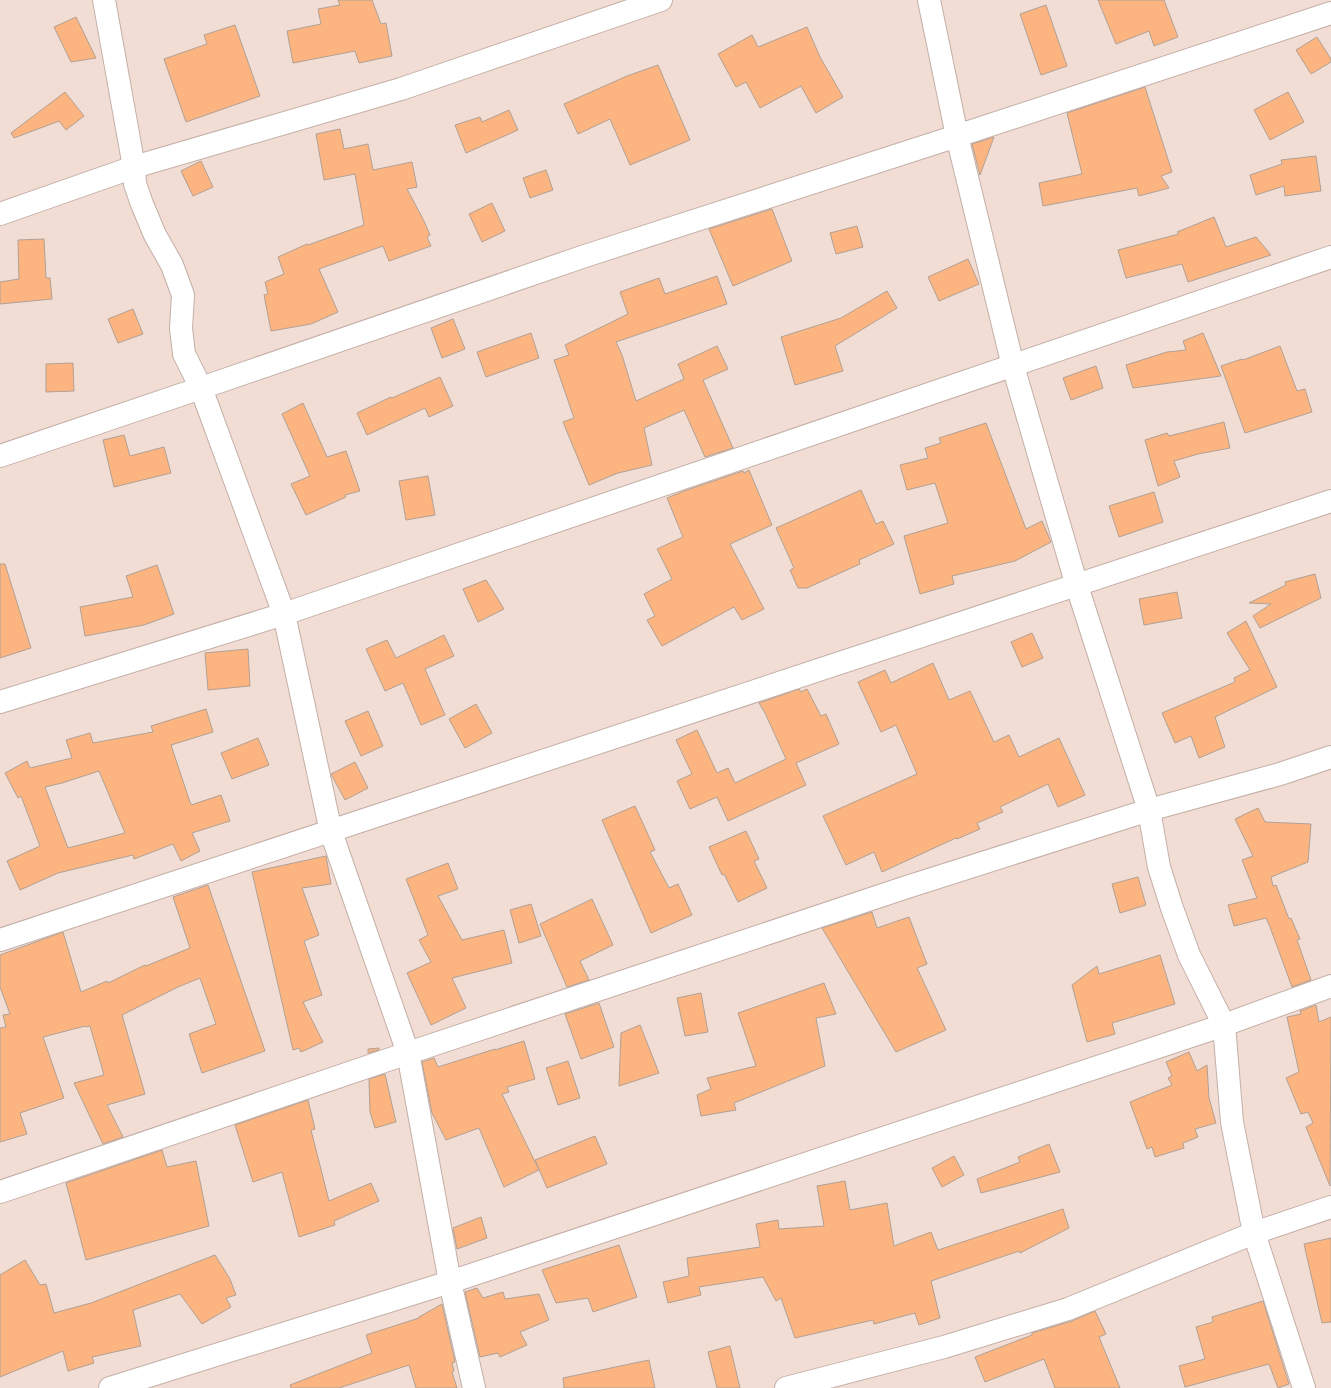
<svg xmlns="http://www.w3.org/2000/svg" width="1331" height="1388" font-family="Helvetica,sans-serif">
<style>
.building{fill:#fcb480;stroke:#b1a094;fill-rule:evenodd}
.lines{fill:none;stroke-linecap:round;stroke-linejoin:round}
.minor-casing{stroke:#c3afa7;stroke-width:24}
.minor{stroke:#fff;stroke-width:22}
</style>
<rect width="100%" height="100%" fill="#f2ddd5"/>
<g class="building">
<polygon points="338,0 372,0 381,24 386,23 392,56 359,63 355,51 293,63 287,31 321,24 318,9 340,5"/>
<polygon points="1098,0 1164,0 1178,37 1154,46 1149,31 1116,44"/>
<polygon points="1046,5 1067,66 1041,75 1020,14"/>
<polygon points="76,17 96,58 71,62 54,27"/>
<polygon points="235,25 260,96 186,122 164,59 207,44 204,35"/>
<polygon points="807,27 820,57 843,97 816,113 801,86 760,108 746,82 736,87 718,54 752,35 758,47"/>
<polygon points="1317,37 1331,59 1331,62 1311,74 1296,50"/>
<polygon points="658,65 690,140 630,165 610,119 578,134 564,104 627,76"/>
<polygon points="1145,87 1172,172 1161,176 1169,188 1139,196 1137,188 1043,206 1039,183 1082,174 1067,113"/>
<polygon points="65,92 84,116 66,130 59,121 14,138 11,133"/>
<polygon points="1288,92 1304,122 1270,140 1254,110"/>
<polygon points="509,110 518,130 466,153 455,125 480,117 482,122"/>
<polygon points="340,129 344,149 368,144 373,170 412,162 417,187 407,189 424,221 430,235 427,237 431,246 389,261 383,246 319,269 338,312 311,324 271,331 264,295 268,294 265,282 284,274 278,257 307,244 308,245 364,225 355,174 324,180 316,134"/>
<polygon points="994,137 980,175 972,144"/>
<polygon points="1316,156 1321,191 1285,196 1284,186 1256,195 1250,175 1282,164 1281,160"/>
<polygon points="201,161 213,187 193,196 181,171"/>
<polygon points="546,170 553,190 530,198 523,178"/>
<polygon points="492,203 505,231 482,242 469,214"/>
<polygon points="772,209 792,261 733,286 709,229"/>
<polygon points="1214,217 1226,247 1256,237 1271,255 1188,282 1182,264 1126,278 1118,250 1179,234 1177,232"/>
<polygon points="857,226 863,247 836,254 830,233"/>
<polygon points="44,239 46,278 50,278 52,299 0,304 0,282 19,279 18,240"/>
<polygon points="968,259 979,284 939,301 928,277"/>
<polygon points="717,276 727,304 616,342 622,355 636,401 684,379 678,364 717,346 728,369 703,380 733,448 705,457 684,410 644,428 652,465 618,473 589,485 563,422 574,418 554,360 569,355 565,345 628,314 620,292 659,278 665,294"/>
<polygon points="887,291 897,308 835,346 843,371 795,385 781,337 841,318"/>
<polygon points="133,309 143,334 118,343 108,319"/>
<polygon points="453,319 465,349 442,358 431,328"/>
<polygon points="531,333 539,358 486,377 477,352"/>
<polygon points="1203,333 1221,376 1133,388 1126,365 1167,352 1186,350 1183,341"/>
<polygon points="1280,346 1297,391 1305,389 1312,412 1245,433 1221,366 1242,359 1243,360"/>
<polygon points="73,363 74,391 46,392 46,364"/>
<polygon points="1096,366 1103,388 1071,400 1063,378"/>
<polygon points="440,377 453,406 429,417 425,408 367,435 357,413 391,397 392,398"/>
<polygon points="303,403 327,457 346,451 360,491 345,495 346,497 306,515 291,484 310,476 282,414"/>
<polygon points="1224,422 1230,448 1198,454 1174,461 1180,477 1158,486 1145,440 1167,433 1169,436"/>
<polygon points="986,423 1026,529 1042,521 1051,542 1015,561 952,576 954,584 920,594 904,536 948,523 935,483 907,490 900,465 928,458 925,448 941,443 939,438"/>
<polygon points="124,435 130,456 164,447 171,473 114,487 103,440"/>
<polygon points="749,470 772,525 730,544 764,609 742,620 734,607 662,646 647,620 655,616 644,594 672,579 657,549 683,537 667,498 684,491 743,471 744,473"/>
<polygon points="428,476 435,515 406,520 399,481"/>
<polygon points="861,490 876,524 883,521 894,544 859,560 860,564 807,588 798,588 790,570 794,568 776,528"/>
<polygon points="1154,492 1163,522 1119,537 1109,506"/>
<polygon points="0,564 5,564 31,648 0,658"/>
<polygon points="157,565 174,614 144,625 85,636 80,607 133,597 126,576"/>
<polygon points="1315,574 1321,598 1260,628 1253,616 1271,604 1249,603 1286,585 1285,582"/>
<polygon points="486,580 504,609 478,622 463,589"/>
<polygon points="1177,592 1182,618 1144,625 1139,599"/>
<polygon points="1246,621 1277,687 1215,717 1225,747 1199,758 1191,736 1175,743 1162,713 1235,682 1234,678 1250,670 1227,633"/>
<polygon points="1032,633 1043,658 1022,667 1011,642"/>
<polygon points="444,635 454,656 425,669 445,715 421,725 403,683 385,691 366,649 387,640 396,658"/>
<polygon points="248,649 250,686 208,690 205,653"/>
<polygon points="933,663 949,700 970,691 994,742 1009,735 1019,757 1059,738 1085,795 1058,807 1048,784 1000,807 1003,812 977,823 980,829 957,839 956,838 882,872 874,852 846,865 823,816 917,774 896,725 881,732 858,682 885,670 891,683"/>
<polygon points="799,689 801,692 807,689 821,716 826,714 839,744 796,763 806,785 728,821 717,797 690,809 677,781 692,774 676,740 697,730 717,773 728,768 735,783 786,759 765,713 759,703"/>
<polygon points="476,704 492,733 465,748 449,719"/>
<path d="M206,709l7,23 -42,13 20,60 30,-10 9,26 -38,12 8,18 -19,10 -8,-17 -39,15 -1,-4 -75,18 -38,17 -13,-29 33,-15 -19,-50 -3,2 -13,-25 22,-12 3,7 42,-10 -6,-18 24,-7 3,10 60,-11 -2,-6zM99,771l26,62 -57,15 -23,-61 17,-4z"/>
<polygon points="368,711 383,746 361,756 345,721"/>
<polygon points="258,738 269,765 232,779 221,753"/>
<polygon points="355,762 368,788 345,800 331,774"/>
<polygon points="635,806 655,850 650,852 669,888 678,884 692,915 651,933 602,820"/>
<polygon points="1258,808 1265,822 1311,824 1308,862 1271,877 1273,886 1276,885 1289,919 1291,918 1300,939 1297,940 1311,980 1292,987 1270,927 1266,918 1234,926 1228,905 1257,898 1242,860 1253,856 1235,819"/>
<polygon points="746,831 759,859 754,861 767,888 738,902 724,874 722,875 709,847"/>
<polygon points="326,856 331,884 302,888 319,935 304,941 322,995 303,1002 323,1042 301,1052 299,1048 293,1050 252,872"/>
<polygon points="448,863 458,889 438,896 462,940 504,930 512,963 452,978 466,1008 431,1025 407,973 431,962 419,940 428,935 406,879"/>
<polygon points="1138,877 1146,905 1120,913 1112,884"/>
<polygon points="208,885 265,1051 202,1073 189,1034 216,1024 200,978 178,987 122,1015 145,1094 107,1105 123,1137 103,1144 74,1083 104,1075 90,1026 86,1027 85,1026 43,1037 64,1098 20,1113 27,1134 0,1142 0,1028 6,1027 3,1015 10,1014 0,987 0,955 63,932 81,992 107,981 108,983 145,965 146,966 190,948 173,897"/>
<polygon points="592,899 613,945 580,961 589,980 567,987 540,924"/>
<polygon points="531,904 541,936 519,943 510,910"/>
<polygon points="872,912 877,928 909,917 927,964 917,968 946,1030 896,1052 822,928"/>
<polygon points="1160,955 1175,1004 1112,1023 1115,1034 1087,1042 1072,985 1097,966 1099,974"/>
<polygon points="824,983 836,1014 816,1018 825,1066 734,1103 736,1110 701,1116 697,1095 711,1089 707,1078 756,1066 738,1013"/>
<polygon points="701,993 708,1032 685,1036 677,998"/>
<polygon points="599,1003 614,1047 581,1059 565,1014"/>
<polygon points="1316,1005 1319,1022 1331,1017 1330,1186 1306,1127 1313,1123 1308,1112 1301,1114 1286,1078 1299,1072 1287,1017 1301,1014 1300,1011"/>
<polygon points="640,1025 659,1073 619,1086 621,1033"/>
<polygon points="524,1041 535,1079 507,1087 509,1092 502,1094 539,1170 504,1187 479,1128 446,1140 432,1113 422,1062 434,1058 438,1067 495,1049 495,1050"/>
<polygon points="379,1048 379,1050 368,1053 368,1049"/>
<polygon points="1189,1052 1197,1071 1207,1065 1209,1098 1216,1123 1195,1129 1198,1137 1183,1143 1184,1148 1155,1157 1152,1147 1147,1149 1130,1102 1172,1085 1168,1078 1172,1076 1166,1062"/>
<polygon points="568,1061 580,1098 558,1105 546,1068"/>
<polygon points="385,1074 396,1122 375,1128 370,1112 369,1079"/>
<polygon points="308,1100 315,1129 311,1130 329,1201 371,1183 379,1201 334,1221 335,1225 299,1237 282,1172 253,1182 235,1125"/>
<polygon points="595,1136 607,1164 547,1188 535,1160"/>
<polygon points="1049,1144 1060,1172 981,1193 977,1179 1020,1162 1018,1157"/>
<polygon points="162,1150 167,1167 196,1161 209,1226 86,1260 66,1183"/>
<polygon points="954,1156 964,1175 942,1187 932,1168"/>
<polygon points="845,1181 850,1210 887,1203 894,1246 931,1232 938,1250 1063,1209 1069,1228 1020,1253 1019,1251 931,1281 940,1318 919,1325 915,1313 874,1324 873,1320 795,1338 781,1298 776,1301 763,1277 699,1287 701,1295 668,1303 663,1282 689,1276 687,1258 760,1247 756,1224 778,1220 779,1229 824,1226 817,1186"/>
<polygon points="481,1217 487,1238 457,1249 453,1228"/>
<polygon points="1331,1238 1331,1322 1322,1323 1304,1244"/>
<polygon points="619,1245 637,1297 593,1312 588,1298 556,1303 542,1270"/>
<polygon points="215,1255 230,1279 236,1295 226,1298 231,1307 202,1324 180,1294 133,1310 141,1346 92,1357 94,1363 68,1371 63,1351 0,1377 0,1275 25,1260 40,1285 46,1284 54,1313 91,1303"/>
<polygon points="477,1288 483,1298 503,1292 505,1299 539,1294 549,1320 520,1332 527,1345 500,1357 498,1353 480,1357 465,1292"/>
<polygon points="1263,1301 1289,1384 1278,1388 1269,1364 1185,1387 1179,1366 1205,1359 1196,1327 1213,1322 1212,1317"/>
<polygon points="442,1304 455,1362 452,1363 454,1371 452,1372 457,1388 416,1388 409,1365 339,1388 291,1388 290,1385 372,1353 366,1335 419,1318 419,1317"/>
<polygon points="1095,1311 1106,1334 1099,1337 1120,1388 1055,1388 1044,1359 985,1382 975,1357 1032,1335 1032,1333 1072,1321"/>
<polygon points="730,1346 740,1388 717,1388 708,1352"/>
<polygon points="649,1360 655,1388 564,1388 563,1378"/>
</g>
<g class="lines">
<g class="minor-casing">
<g id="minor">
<polyline points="104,0 134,167 135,184 142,204 155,235 172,265 183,295 181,328 184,354 201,388 284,614 331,832 408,1053 450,1282 474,1388"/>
<polyline points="929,0 957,136 1013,366 1077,586 1149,810 1159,867 1172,908 1189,955 1224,1025 1232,1122 1254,1233 1304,1388"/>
<polyline points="0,214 134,167 401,89 661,0"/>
<polyline points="0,456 201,388 585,256 957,136 1331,13"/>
<polyline points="0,702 284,614 1331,257"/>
<polyline points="0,940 1331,501"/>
<polyline points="0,1192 408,1053 907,887 1149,810 1280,774 1331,757"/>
<polyline points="110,1388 450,1282 1224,1025 1331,986"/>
<polyline points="786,1388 944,1347 1068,1309 1254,1233 1331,1207"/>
</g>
</g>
<use href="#minor" class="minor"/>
</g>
</svg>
